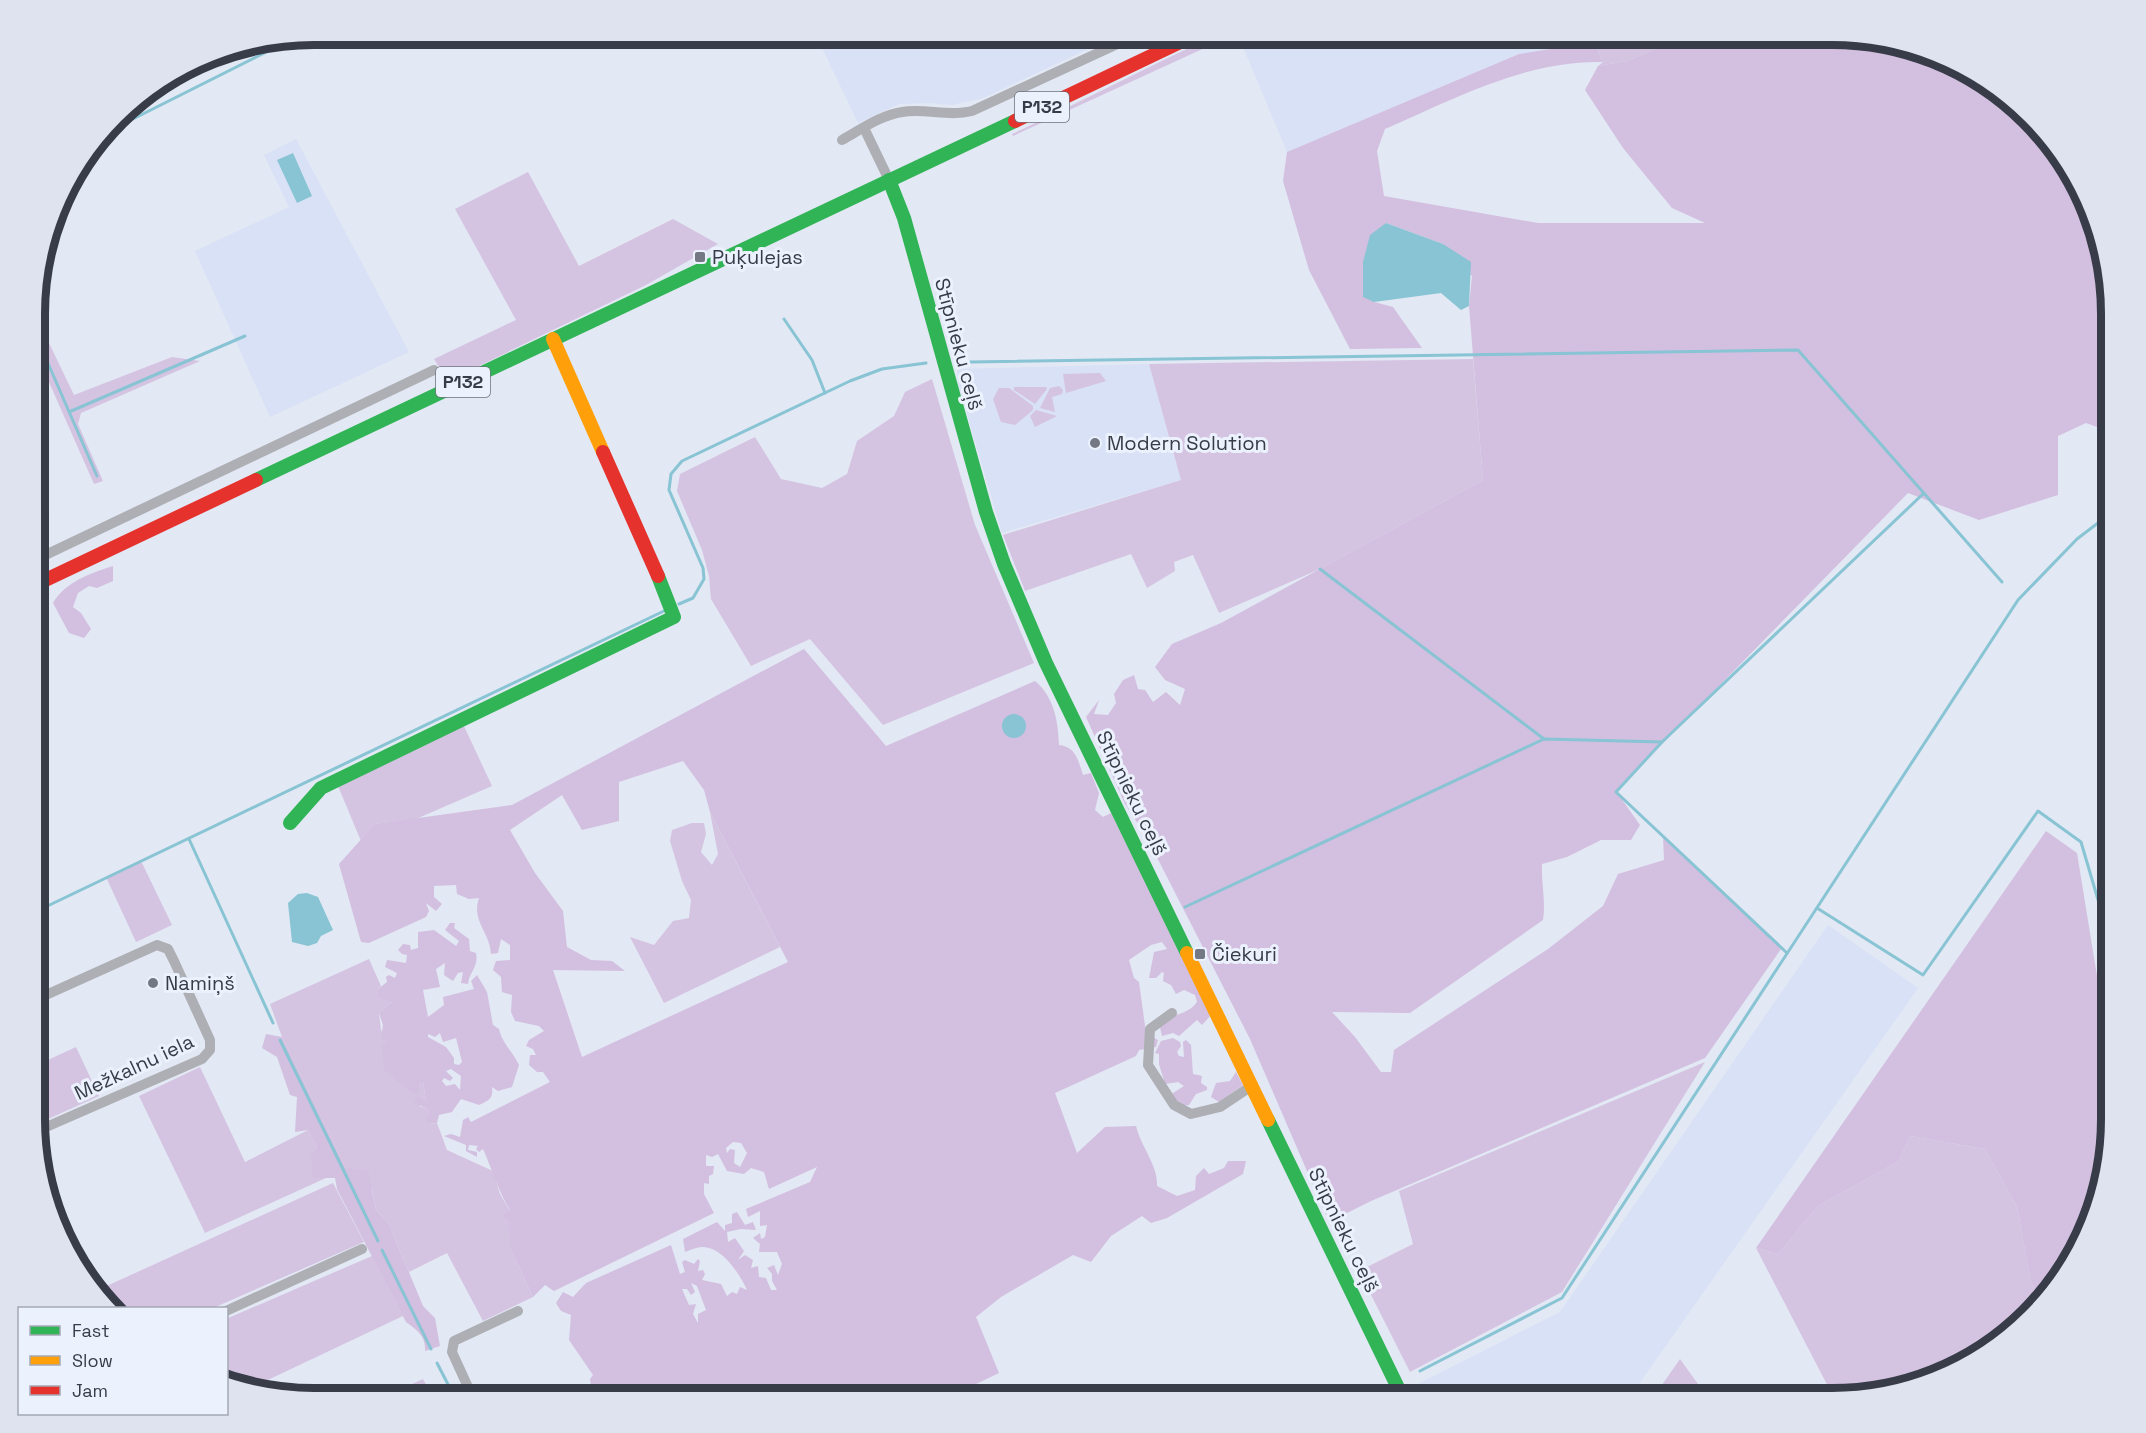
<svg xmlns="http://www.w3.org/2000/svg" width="2146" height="1433" font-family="'Space Grotesk',sans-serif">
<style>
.built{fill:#d8e1f6}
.green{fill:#d5c3e2}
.forest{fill:#d3bfe0;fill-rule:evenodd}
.water{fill:#88c4d3}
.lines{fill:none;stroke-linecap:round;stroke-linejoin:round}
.stream{stroke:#88c4d3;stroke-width:3}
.street{stroke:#aeafb4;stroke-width:10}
.fast{stroke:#30b455;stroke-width:14}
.slow{stroke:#ff9f0a;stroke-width:14}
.jam{stroke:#e5322d;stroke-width:14}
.poi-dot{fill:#737884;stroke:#ecf2fd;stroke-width:2}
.labels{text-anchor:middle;stroke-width:6;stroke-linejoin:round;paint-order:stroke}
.shield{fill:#ecf2fd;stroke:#6d737e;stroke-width:1.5}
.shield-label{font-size:18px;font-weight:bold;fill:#373c48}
.poi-label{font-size:20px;fill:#373c48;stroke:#ecf2fd;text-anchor:start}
.street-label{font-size:20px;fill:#373c48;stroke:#ecf2fd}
.rim{fill:none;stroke:#373c48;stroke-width:8}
</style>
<rect width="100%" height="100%" fill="#e2e8f4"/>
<g class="built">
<polygon points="816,35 1118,35 983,98 952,105 930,103 899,104 858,123"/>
<polygon points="1270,35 1591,35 1594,42 1519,54 1287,152 1243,47"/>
<polygon points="296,139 409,352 270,417 195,251 289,207 264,155"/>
<polygon points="1149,364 1181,480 1002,533 958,384 957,369"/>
<polygon points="1828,925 1918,988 1629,1398 1425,1398 1418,1384 1560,1312"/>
</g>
<g class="green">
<path d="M1216,35h17l-220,101 -1,-2c69,-32 135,-67 204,-99z"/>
<polygon points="1591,35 1689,35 1627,61 1598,66 1603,62"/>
<polygon points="528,172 579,266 673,219 718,244 646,285 454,378 444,375 434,359 516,320 455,209"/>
<polygon points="37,318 74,395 172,357 200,361 81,413 78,424 103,481 94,484 37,355"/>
<polygon points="1473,359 1483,480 1320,569 1219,613 1193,555 1174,562 1175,571 1147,588 1131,554 1025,591 1003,535 1181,480 1149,364"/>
<polygon points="1100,373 1106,381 1066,393 1063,374"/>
<polygon points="932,379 975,525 1034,663 883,725 810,639 751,666 711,599 709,576 702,550 677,491 680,474 755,437 781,479 822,488 847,474 857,441 894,416 905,392"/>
<polygon points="1059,386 1063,390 1062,394 1052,397 1055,412 1040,408 1050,388"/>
<polygon points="1014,387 1046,387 1047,389 1035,404 1014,390"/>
<polygon points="999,388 1009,388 1033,406 1033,410 1015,425 1001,422 993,399"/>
<polygon points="1036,410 1057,416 1035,427 1030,416"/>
<polygon points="463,724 492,786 416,819 375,824 361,841 338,786"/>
<polygon points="710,812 780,947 664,1003 630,937 654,945 673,921 689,918 691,900 682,881 670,841 672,830 692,823 704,823 706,834 701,852 712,865 718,854"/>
<polygon points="141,861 172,925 136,942 106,877"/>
<polygon points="369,959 381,986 378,989 392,1002 379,1013 381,1030 388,1042 419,1082 423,1082 426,1101 419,1106 431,1110 428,1115 429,1124 437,1123 447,1150 493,1171 500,1194 510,1211 510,1248 533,1297 483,1321 447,1253 409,1272 388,1222 376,1210 372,1189 346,1168 282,1037 270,1004"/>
<polygon points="76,1047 99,1096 37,1124 37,1065"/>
<polygon points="1705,1062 1562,1292 1410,1372 1359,1271 1413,1244 1399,1191"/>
<polygon points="200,1067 245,1162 308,1130 317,1148 313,1178 326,1178 205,1233 139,1096"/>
<polygon points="1910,1136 1985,1149 2017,1207 2031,1283 2041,1296 1972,1361 1850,1398 1834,1398 1756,1248 1778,1254 1818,1206 1899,1161"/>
<polygon points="333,1183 364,1242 213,1308 118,1308 100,1289"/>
<polygon points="372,1256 403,1316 251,1388 227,1384 226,1319"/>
<polygon points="1680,1359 1708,1398 1653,1398"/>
<polygon points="423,1379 433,1398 382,1398"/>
</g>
<g class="forest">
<path d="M1689,35h144l89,14 66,33 86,92 37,122v136l-25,-9 -28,13v59l-79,25 -71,-27 -292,298 24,34 -9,15h-30l-34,17 -25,7c-1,19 4,37 1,56l-133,93 -78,-1 23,25 26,35h10l3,-22 154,-101 55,-43 15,-32 46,-14 -1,-25 118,114 -76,109 -334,143 -42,21 -79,-183 -104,-203 -21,-32 -39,-87 13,-17 -5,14 14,1 8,-12 -2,-9 9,-14 11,-5 4,14 7,1 8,12 13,-10 14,13 5,-16 -20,-9 -10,-13 17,-23 49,-21 262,-143 -14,-174 3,-30 -29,-32 -57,-21 -12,79 19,5 29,41 -72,1 -41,-79 -26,-89 4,-29 232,-98 75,-12 9,20c-77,-2 -149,37 -218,67l-8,22 7,45 154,27h167l-33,-15 -49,-60 -38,-58 13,-24 29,-5z"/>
<path d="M113,566v15l-16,7 -8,-2 -11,7 -5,14 8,6 10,16 -7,9 -15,-5 -16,-30c12,-21 38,-30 60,-37z"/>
<path d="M804,649l82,97 149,-65c19,16 23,39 24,64 17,2 19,15 24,30l8,-2 8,20 -4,17 8,7 8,-4 101,201 -10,11 -5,-5 -18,16 -6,-3 -11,3 -2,-9c8,-14 28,-11 37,-25l-2,-7 -11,-5 -8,4 -5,-9 -8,-4 1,-8 -2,-1 -6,6h-7l5,-26 13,-3 -5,-7 -11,3 -22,15 5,18 5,4 7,51 12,7 -2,7 -17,3 -3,6 -81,37 22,60 28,-26 31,-1c5,21 22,39 21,60l20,10 18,-6 1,-14 8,-8 5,6 15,-6 4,-7h18l-3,13 -76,44 -16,5 -9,-7 -31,20 -20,26 -18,-7 -72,42 -25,20 23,56 -52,25h-354l-3,-19 3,-4 -24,-35 2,-25 -10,-4 -5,-8 7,-11 10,5 13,-14 85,-38 9,29 5,-2 -3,-10 3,-2 9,4 4,-5 2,2 -2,10 5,-1 2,4 -3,6 19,4 6,12 5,-4 5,2 3,-7 7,3c-6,-14 -22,-38 -38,-42 -9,-3 -16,1 -24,4l-2,-13 34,-17 8,9v-6l7,-2v-9l5,-2 8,13 8,-3 3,8 -15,-1 -14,3 1,10 7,-4 9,13 -6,9 7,-5 8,5 -2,8 7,-2 1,11 7,1 5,12h6l-5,-9v-7l-5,-6 7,-3 4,10 4,-11 -5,-12h-18l1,-8 -7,-6 7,-5 1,6 4,-2 2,-12 -7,1v-15l-12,6 -2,-8 64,-27 7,-15 -48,22 -5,-17 -13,-4 -7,6 -17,-3 -9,-17 -6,3 -6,-2v11h8l-1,8 -4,2v8l-5,-1v11l10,19 -160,78 -9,-6 -12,12 -23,-49 -1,-28 -7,-3 8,-7c-12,-19 -18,-41 -27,-61l-4,3 -3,-3 2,-3 -9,-1 -1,5 9,2v5l-11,-6v-6l-22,-9 7,-2 9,3 3,-17 5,-3 3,5 79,-40 -7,-10h-6l-8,-7 1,-10h6l-3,-6 -7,-3 3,-6 15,-9 -5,-5 -24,-5 -4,-9 1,-17 -10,-3 -1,-15 -8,-7 3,-9 14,-1v-15l-9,-6 -3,14 -7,1c-1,-22 -20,-33 -12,-56l-10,1 -12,-5 -1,-9 -22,1v11l8,7 -6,7 -10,-8 3,8 -3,6 -57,26 -8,-1 -22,-78 36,-40 137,-19zM683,761l21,29 6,22 78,150 -206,95 -29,-87 72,1 -13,-10 -21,-1 -24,-13 -4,-36 -28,-38 -25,-43 52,-35 20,35 37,-9v-39zM733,1142l8,1 6,10 -7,14 -6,-4 1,-13 -5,-1 -3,4 -1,-5zM691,1283l6,3 9,24 -8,4v9l-5,-9 3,-10 -7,1 -7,-16h5l4,6 4,-3z"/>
<polygon points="2046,831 2077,853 2111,1062 2111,1137 2097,1209 2064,1275 2041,1296 2031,1283 2017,1207 1985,1149 1910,1136 1899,1161 1818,1206 1778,1254 1756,1248"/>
<path d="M450,923h5l-1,5 15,11 1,12 6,2c3,14 -7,19 -8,31l-7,-1 2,-11 -5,1 -5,8 -9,-6 1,-12 -9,6 4,18 -17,3 5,27 16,-12 -1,-8 31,-8 -3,-8 6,-6 10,17 6,33 6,4c3,14 14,23 20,36l-7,22 -14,4 -6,-4c1,12 -2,13 -13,18l-18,-6 -9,13 -13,3 -2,8 -8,1 -3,-4 4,-10 -16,-7 4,-7 8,5 -3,-19 -4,1v10l-9,-2 -26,-21 -2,-23 5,-5 -6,-4 2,-13 -4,-12 13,-11 -14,-5v-8l9,-7 -1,-5 3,-2 6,3 2,-5 -12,-6 2,-7 19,3 1,-8 -5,-1 -4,-4 5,-6 7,1 1,5 7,-2v-16l16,-2 22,16 3,-5 -14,-11zM440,1033l3,9 13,-4 6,24 -3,3 -5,-1v-6l-8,-11 -18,-10v-3l7,3zM451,1069l10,7 -1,14 -5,-6 -9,2 -4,-5 2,-3 6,3 3,-3 -7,-7z"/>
<path d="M266,1034l16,3 64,131 22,3 8,39 12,12 35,84 12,12 5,28 -15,5c1,-15 -8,-21 -19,-29l-69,-133 -2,-11h-22l-2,-22 6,-8 -9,-18 -13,2 2,-35 -7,-2 -13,-38 -15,-9z"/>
<polygon points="1173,1038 1180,1042 1181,1046 1177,1052 1179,1056 1184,1057 1183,1042 1186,1040 1191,1045 1193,1074 1202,1076 1201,1083 1207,1087 1207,1090 1196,1094 1189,1105 1182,1106 1172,1099 1173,1093 1184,1086 1178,1082 1165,1084 1159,1064 1159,1054 1155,1053 1161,1041"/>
<polygon points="1236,1072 1243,1085 1219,1102 1211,1097 1216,1083 1230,1081"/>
</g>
<g class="water">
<polygon points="293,153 312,196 297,203 277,160"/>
<polygon points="1386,223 1443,244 1471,262 1469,306 1461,310 1441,293 1374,302 1363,297 1363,262 1370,235"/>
<circle cx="1014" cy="726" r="12"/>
<polygon points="307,893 318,897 333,930 321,936 317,943 308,946 292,942 288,903 298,894"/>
</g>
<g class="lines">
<g class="stream">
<polyline points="109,131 294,38"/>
<polyline points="784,319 812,360 825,393"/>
<polyline points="37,338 97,476"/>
<polyline points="970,362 1798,350 2002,582"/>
<polyline points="69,412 245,336"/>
<polyline points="1320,569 1544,739"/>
<polyline points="679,604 693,598 704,579 703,568 669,490 671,474 682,461 850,381 882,369 926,363"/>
<polyline points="189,839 273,1023"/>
<polyline points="1185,907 1544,739 1662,742"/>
<polyline points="1817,908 1923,975 2038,811 2081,842 2111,944"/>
<polyline points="37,911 666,610"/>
<polyline points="1787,953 1616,792 1662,742 1924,493"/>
<polyline points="280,1040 378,1241"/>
<polyline points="382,1250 431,1349"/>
<polyline points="437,1363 455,1398"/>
<polyline points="1420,1371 1562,1298 2018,600 2077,539 2111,513"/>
<polyline points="1362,1398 1383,1388"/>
</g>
<g class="street">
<polyline points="864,128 889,180"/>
<path d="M842,140c18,-10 39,-25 60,-28 23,-4 46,5 70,-1l165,-76"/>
<polyline points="37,559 434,370"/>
<polyline points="37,999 157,945 168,949 174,961 210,1040 210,1050 202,1059 37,1131"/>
<polyline points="1172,1013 1150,1029 1148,1065 1174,1105 1191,1114 1220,1107 1253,1085"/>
<polyline points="226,1311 362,1249"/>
<polyline points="473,1398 452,1352 454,1341 518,1311"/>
</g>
<g class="fast">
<polyline points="889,180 904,218 986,512 1004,564 1046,663 1187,953"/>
<polyline points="256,480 1015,121"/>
<polyline points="290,823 321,788 674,617 658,576"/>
<polyline points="1268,1120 1403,1398"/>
</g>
<g class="slow">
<polyline points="553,339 603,452"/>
<polyline points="1187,953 1268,1120"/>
</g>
<g class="jam">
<polyline points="1015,121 1195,35"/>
<polyline points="603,452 658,576"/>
<polyline points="37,584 256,480"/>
</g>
</g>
<g class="poi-dot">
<rect x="694" y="251" width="12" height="12" rx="3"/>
<circle cx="1095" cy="443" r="6"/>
<rect x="1194" y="948" width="12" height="12" rx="3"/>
<circle cx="153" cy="983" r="6"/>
</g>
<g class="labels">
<g class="shield">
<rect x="1015" y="92" width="54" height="30" rx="4.5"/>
<rect x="436" y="367" width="54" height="30" rx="4.5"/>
</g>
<g class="shield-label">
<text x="1042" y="113">P132</text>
<text x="463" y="388">P132</text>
</g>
<g class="poi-label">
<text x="712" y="264">Puķulejas</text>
<text x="1107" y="450">Modern Solution</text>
<text x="1212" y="961">Čiekuri</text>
<text x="165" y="990">Namiņš</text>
</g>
<g class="street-label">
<text transform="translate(959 344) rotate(75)" y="7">Stīpnieku ceļš</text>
<text transform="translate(1132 793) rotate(64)" y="7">Stīpnieku ceļš</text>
<text transform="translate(134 1067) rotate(-25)" y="7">Mežkalnu iela</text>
<text transform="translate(1344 1230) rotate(64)" y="7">Stīpnieku ceļš</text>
</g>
</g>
<path d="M0 0H2146V1433H0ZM314 45H1832A269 269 0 0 1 2101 314V1119A269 269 0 0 1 1832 1388H314A269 269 0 0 1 45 1119V314A269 269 0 0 1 314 45Z" fill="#dee3ef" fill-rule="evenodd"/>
<path class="rim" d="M314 45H1832A269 269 0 0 1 2101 314V1119A269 269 0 0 1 1832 1388H314A269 269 0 0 1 45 1119V314A269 269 0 0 1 314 45Z"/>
<rect x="18" y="1307" width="210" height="108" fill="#ecf2fd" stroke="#a4a9b5" stroke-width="1.5"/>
<rect x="30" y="1326" width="30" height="9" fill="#30b455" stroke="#a4a9b5" stroke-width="1.5"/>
<text x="72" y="1337" font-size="18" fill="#373c48">Fast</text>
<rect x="30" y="1356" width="30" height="9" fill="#ff9f0a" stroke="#a4a9b5" stroke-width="1.5"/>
<text x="72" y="1367" font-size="18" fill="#373c48">Slow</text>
<rect x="30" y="1386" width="30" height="9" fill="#e5322d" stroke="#a4a9b5" stroke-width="1.5"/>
<text x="72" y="1397" font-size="18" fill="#373c48">Jam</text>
</svg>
